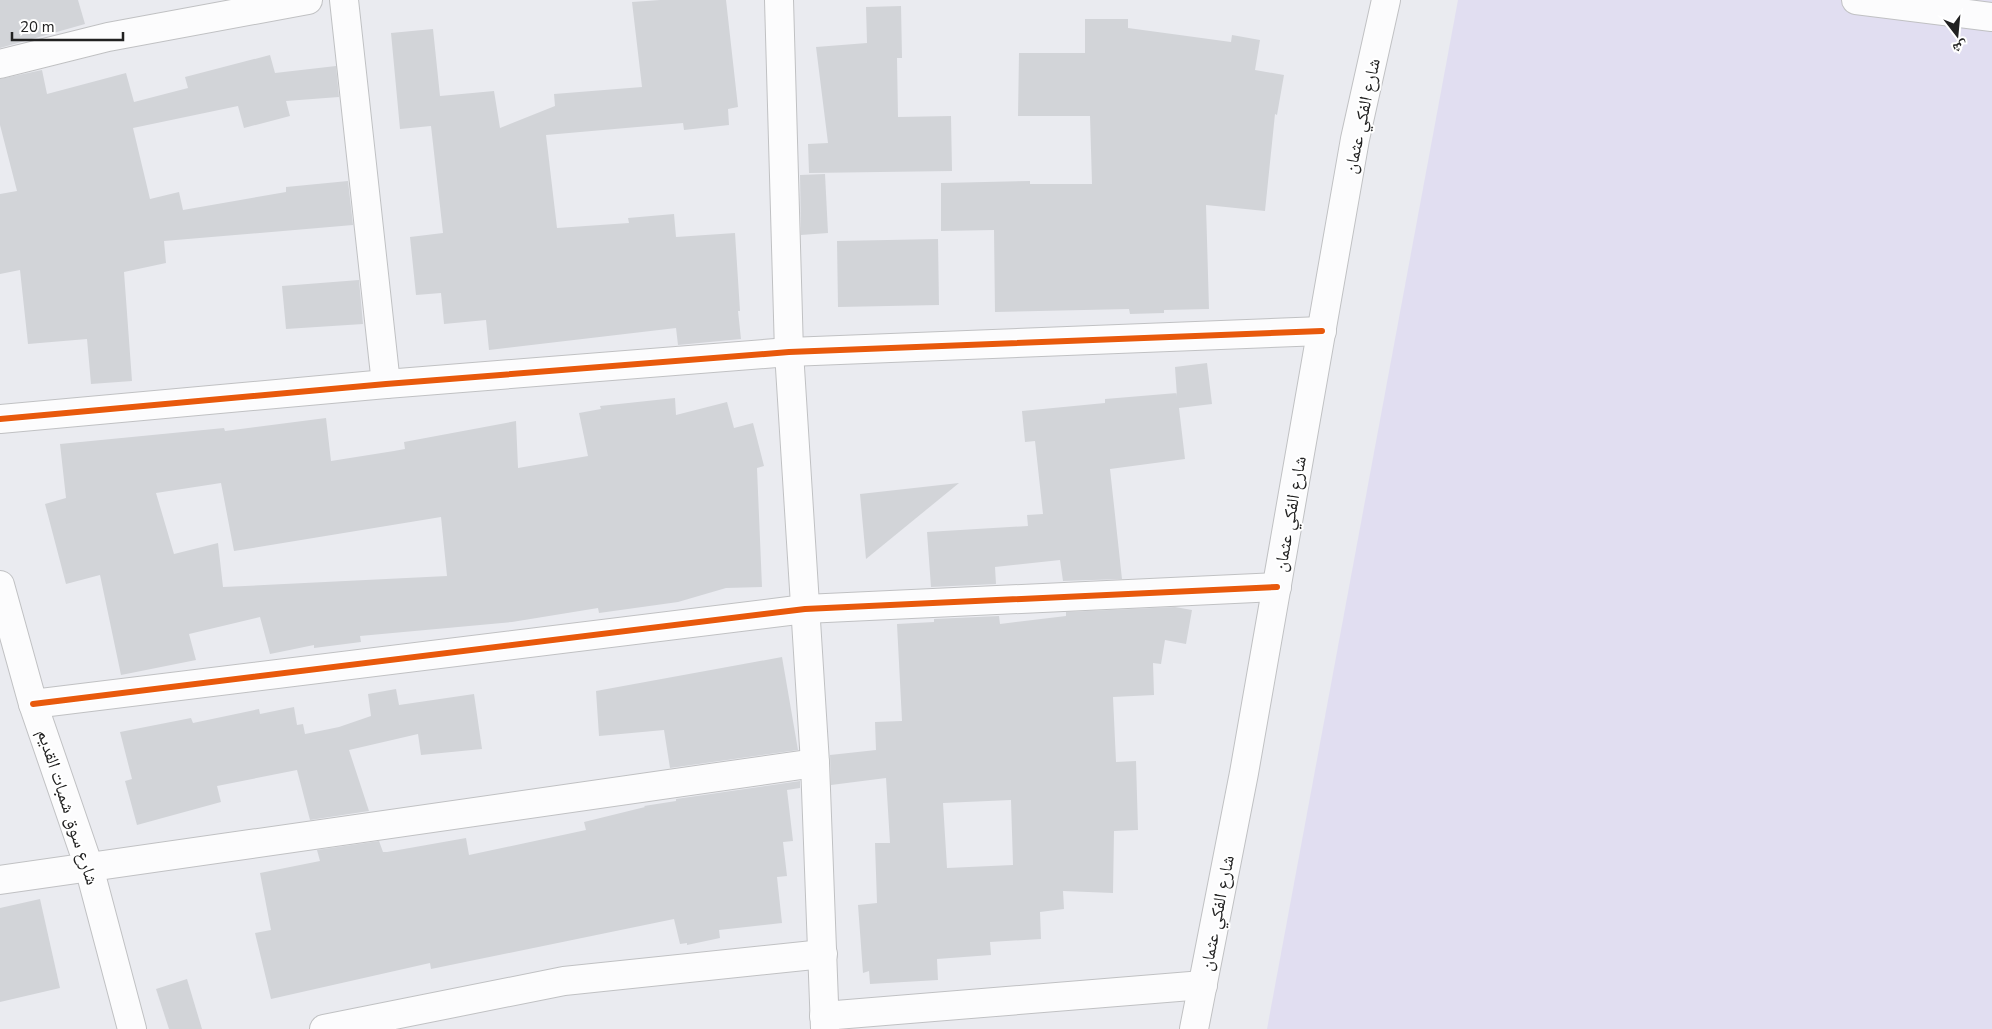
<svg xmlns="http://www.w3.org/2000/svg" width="1992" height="1029" font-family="'Nunito Sans','Noto Naskh Arabic',sans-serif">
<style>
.farmland{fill:#e1def1}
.building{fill:#d2d4d8;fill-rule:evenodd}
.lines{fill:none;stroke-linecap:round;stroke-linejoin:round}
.minor-casing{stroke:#c0c1c3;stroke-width:30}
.tertiary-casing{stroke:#c0c1c3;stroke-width:30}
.minor{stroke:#fcfcfd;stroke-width:28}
.tertiary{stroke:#fcfcfd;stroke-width:28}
.cycleway-casing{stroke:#fff;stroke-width:9}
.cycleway{stroke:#e8590c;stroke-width:6}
.labels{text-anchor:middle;stroke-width:4;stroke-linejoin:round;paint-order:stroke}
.street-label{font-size:18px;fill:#212121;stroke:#fff}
</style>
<rect width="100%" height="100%" fill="#eaebf0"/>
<polygon class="farmland" points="1458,0 1992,0 1992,1029 1267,1029"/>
<g class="building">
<polygon points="0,0 78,0 85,24 0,48"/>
<polygon points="660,0 726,0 738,107 728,109 729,125 684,130 683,123 546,135 557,228 629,223 628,218 674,214 676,237 735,233 740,311 738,311 741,339 678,345 676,328 489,350 486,320 444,324 441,293 416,295 410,237 443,233 431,126 400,129 391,33 433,29 440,96 494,91 500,128 555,106 554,94 642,87 632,2"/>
<polygon points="901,6 902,58 897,58 898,117 951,116 952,171 809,173 808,144 828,143 816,47 867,43 866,7"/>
<polygon points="1085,19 1128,19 1128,28 1231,42 1232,35 1260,40 1255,70 1284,75 1277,115 1275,114 1265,211 1206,205 1209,309 1164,310 1164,313 1130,314 1129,309 995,312 994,230 941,231 941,183 1030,181 1030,184 1092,184 1090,116 1018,116 1019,53 1085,53"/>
<polygon points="270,55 275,73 336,66 339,97 286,101 290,116 244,128 238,106 133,128 150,199 179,192 183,210 286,192 286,187 348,181 353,225 164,241 166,263 124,272 132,381 91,384 87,339 28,344 20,270 0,274 0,194 17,191 0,125 0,79 42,70 47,94 126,73 134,102 188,88 185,77"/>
<polygon points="825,174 828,233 801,235 800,175"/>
<polygon points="938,239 939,305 838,307 837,241"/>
<polygon points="359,280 363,324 286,329 282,286"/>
<polygon points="1207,363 1212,404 1179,408 1185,459 1110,469 1122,579 1063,581 1060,560 995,567 996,584 931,587 927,532 1028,526 1027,515 1043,514 1035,441 1025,442 1022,411 1105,403 1105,399 1177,393 1177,397 1175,367"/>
<path d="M675,398l1,17 51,-13 7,26 19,-5 11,43 -7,2 5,119 -36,1 -48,14 -79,11 -1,-5 -86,14 -152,14 1,6 -47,6v-3l-44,9 -10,-37 -71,17 7,26 -75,15 -21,-100 -34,9 -21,-80 21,-6 -6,-54 164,-16 1,3 101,-13 5,43 63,-10 11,-2 -1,-7 112,-21 2,47 70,-12 -9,-43 22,-4 -1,-3zM221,483l13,68 207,-34 6,59 -224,11 -5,-44 -44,11 -18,-61z"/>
<polygon points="959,483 866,559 860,494"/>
<path d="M1175,607l17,3 -6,34 -21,-4 -4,24 -8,-1 1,32 -41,2 3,65 20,-1 2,69 -24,1 -1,62 -50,-2 1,18 -24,3 1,27 -51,3 1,13 -54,4 1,21 -68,4 -1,-13 -6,2 -5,-68 19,-2 -2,-60h15l-4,-65 -55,7 -1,-30 46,-5 -1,-28 27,-1 -5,-97 37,-2v-3l65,-3 1,8 66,-8v-4zM1011,800l2,65 -66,3 -4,-65z"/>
<polygon points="782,657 798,750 670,768 664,730 599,736 596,691"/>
<polygon points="396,689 399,705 474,694 482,749 421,755 418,734 349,750 369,811 310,820 297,770 217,786 221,802 137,825 125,781 132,779 120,732 191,718 193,723 259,709 260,714 294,707 297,725 303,724 305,734 339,727 371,716 368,694"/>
<polygon points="800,781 800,788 787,790 793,841 783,842 787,876 777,877 782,923 719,930 720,938 687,945 687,943 680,944 674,919 431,969 430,963 271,999 255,933 271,930 260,873 320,861 317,850 379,841 383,852 387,852 466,838 469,855 586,830 584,822 645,807 644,806 676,801 676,799"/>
<polygon points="40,899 60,988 0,1002 0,908"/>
<polygon points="187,979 202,1029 169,1029 156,989"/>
</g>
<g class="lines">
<g class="minor-casing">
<g id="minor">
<polyline points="344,0 386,384"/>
<polyline points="779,0 789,352 815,763 825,1029"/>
<polyline points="1856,0 1992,17"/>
<polyline points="0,64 108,37 308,0"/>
<polyline points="0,419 386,384 789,352 1322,331"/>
<polyline points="0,585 33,704 89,867 132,1029"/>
<polyline points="33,704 805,609 1277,587"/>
<polyline points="0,880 815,763"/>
<polyline points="824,1016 1203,985"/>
<polyline points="324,1029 564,981 823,954"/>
</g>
</g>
<g class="tertiary-casing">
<polyline id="tertiary" points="1194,1029 1244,773 1355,139 1386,0"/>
</g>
<use href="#minor" class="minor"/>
<use href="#tertiary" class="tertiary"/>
<g class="cycleway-casing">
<g id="cycleway">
<polyline points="0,419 386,384 789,352 1322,331"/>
<polyline points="33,704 805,609 1277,587"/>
</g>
</g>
<use href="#cycleway" class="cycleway"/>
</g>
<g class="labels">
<g class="street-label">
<text transform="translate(1362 116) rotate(-78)" y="6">شارع الفكي عثمان</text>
<text transform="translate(1290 514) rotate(-80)" y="6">شارع الفكي عثمان</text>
<text transform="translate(68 807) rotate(72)" y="6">شارع سوق شمبات القديم</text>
<text transform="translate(1217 913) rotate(-79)" y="6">شارع الفكي عثمان</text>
</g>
</g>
<g transform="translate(1957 35) rotate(164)" stroke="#ffffff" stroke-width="4" paint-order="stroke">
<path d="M0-4L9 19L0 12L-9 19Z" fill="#212121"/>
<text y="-8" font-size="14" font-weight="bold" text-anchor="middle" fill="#212121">ش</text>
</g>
<path d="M12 32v8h111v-8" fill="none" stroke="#212121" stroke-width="2.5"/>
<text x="20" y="32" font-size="15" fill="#212121" stroke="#ffffff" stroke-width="4" paint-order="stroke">20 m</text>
</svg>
